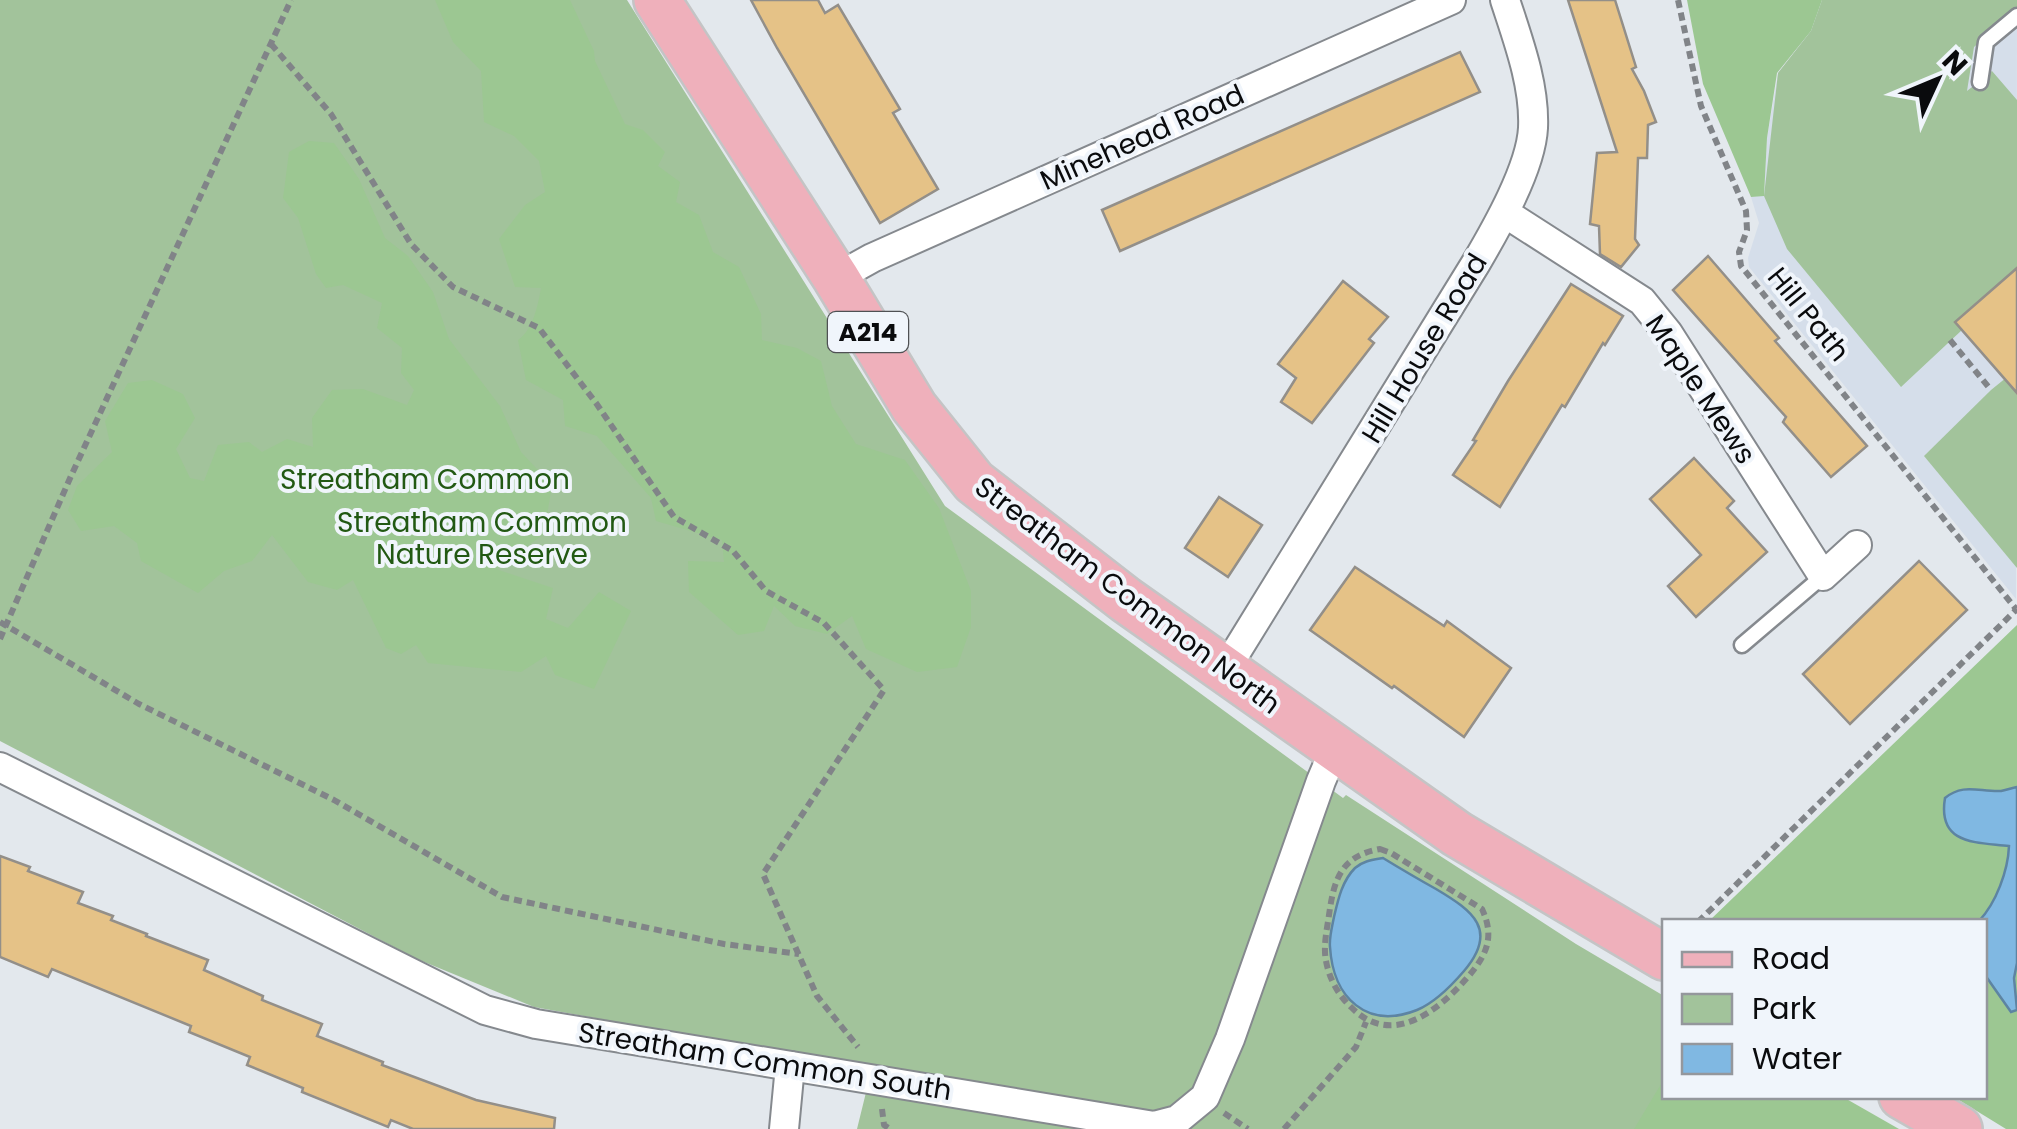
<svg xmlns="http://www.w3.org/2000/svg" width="2017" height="1129" font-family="Poppins,sans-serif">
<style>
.built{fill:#d5deea}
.green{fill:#a2c39b}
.forest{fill:#9cc792}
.water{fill:#80b8e2;stroke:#5d84a2;stroke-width:2.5}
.building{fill:#e5c287;stroke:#938f89;stroke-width:2.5}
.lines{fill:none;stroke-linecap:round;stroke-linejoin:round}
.lane-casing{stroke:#85898e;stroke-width:19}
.street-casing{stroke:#85898e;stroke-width:32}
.primary-casing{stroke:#c4c4c5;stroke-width:50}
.path{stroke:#818488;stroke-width:6;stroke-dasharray:8 5;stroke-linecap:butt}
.lane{stroke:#fff;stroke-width:14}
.street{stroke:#fff;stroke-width:28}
.primary{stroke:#efb0bb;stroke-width:45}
.labels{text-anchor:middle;stroke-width:8;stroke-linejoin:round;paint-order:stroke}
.shield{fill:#f0f5fb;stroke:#4f5154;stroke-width:2.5}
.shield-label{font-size:25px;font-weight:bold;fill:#0a0b0d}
.street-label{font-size:28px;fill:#0a0b0d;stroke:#f0f5fb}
.park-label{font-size:28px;fill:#225913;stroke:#f0f5fb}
</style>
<rect width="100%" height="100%" fill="#e3e8ed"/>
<polygon class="built" points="1822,0 2017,0 2016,599 1749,267 1748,258 1759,223 1751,197 1764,195 1767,138 1778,73 1811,31"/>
<g class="green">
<polygon points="0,0 627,0 945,506 1343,798 1346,795 1576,944 1664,996 1664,1096 1894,1129 857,1129 872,1068 534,1007 417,959 0,741"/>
<polygon points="1822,0 2017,0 2017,8 1974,47 1967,91 1992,71 2017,100 2017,268 1962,330 1901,387 1787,249 1764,196 1778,73 1811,31"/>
<polygon points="2017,369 2017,568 1924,456 1991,390"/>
</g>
<g class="forest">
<path d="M435,0h135l24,51 1,10 30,63 18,6 22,22 -7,14 22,16 -4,20 23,13 14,37 26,15 22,47 1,26 35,8 24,13 11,45 24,38 49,16 34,48 32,83v36l-14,40 -40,5 -51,-23 -14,-33 -25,18 -32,-8 -21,-20 -10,25 -26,4 -49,-43 -1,-31 36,1 -2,-22 -66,-19 -5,-23 -54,-62 -32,-10 -2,-26 -37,-20 -8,-40c15,-10 20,-35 23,-52l-26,-1 -16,-48 26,-34 20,-13 -6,-31 -25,-25 -30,-14 -3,-51 -28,-29z"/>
<polygon points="1687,0 1822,0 1811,31 1777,73 1767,138 1764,196 1751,197 1703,84"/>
<polygon points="309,141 334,143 359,179 385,238 408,256 433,292 449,339 500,406 521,452 552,485 544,534 496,569 553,588 546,619 568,628 599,592 631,611 594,689 555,675 546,656 521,672 428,663 416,645 401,654 386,648 353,580 337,590 308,582 272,535 252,561 224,571 198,593 141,561 137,543 114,526 81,531 68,510 77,486 112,452 105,421 128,383 152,380 183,394 195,418 176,449 190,478 204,481 218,445 249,442 262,452 287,439 313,447 312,418 332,390 363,389 407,405 414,390 401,373 402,348 377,328 382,303 343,285 326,288 316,274 298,218 283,198 289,152"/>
<polygon points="2017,625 2017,1129 2006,1129 1954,1097 1984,1096 1984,922 1708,922"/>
<polygon points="1664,1079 1664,1096 1843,1097 1899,1129 1634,1129"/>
</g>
<g class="water">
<path d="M2017,787v176l-3,15 3,32 -6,2 -26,-37 -1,-53 -5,-1c17,-18 29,-50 30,-75 -31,-4 -72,0 -64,-48 18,-15 34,-6 56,-7 5,-1 11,-3 16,-4z"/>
<path d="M1383,858c18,11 35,21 53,31 37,22 63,41 28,82 -12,14 -30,32 -47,39 -50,20 -84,-12 -87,-63 -1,-9 2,-20 4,-30 4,-17 8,-36 21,-49 8,-7 17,-8 28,-10z"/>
</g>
<g class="building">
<polygon points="751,0 818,0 825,13 838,5 900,109 893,113 938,189 880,223 777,48"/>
<polygon points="1568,0 1615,0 1636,67 1632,69 1644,91 1656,122 1648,125 1647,158 1638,158 1635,239 1639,245 1621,267 1600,254 1599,226 1590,224 1597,153 1617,152"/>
<polygon points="1460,52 1480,92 1120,251 1102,210"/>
<polygon points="1708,256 1779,338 1775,341 1867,446 1831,477 1783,422 1786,417 1673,290"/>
<polygon points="2017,268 2017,393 1955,322"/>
<polygon points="1343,281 1388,317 1369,339 1374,343 1312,423 1281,402 1296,378 1278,364"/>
<polygon points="1571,284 1623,316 1605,345 1603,343 1565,407 1562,405 1500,507 1453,475 1476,441 1473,440 1508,381"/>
<polygon points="1694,458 1734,501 1727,508 1767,552 1696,617 1668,586 1701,555 1650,499"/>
<polygon points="1219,497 1262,525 1228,577 1185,548"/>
<polygon points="1919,561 1967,610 1850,724 1803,674"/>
<polygon points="1355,567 1444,626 1447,621 1511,668 1464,737 1394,686 1392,688 1310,630"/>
<polygon points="0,856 30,867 28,871 83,892 78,903 113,916 111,920 147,934 146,936 208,960 204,970 263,996 262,1000 322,1024 317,1036 383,1062 382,1065 476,1100 555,1118 554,1129 413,1129 391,1120 388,1127 302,1092 303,1088 247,1065 250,1057 189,1032 191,1026 52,969 48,977 0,957"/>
</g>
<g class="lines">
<g class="lane-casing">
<g id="lane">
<polyline points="1980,82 1986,42 2017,16"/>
<polyline points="1742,645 1823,576"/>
</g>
</g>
<g class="street-casing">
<g id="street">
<polyline points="1505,213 1642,301 1668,333 1823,576 1857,545"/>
<polyline points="836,278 872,258 1451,0"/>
<path d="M1225,670l251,-407c20,-34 55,-95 57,-135 2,-43 -15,-88 -28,-128"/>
<polyline points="0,767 485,1010 536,1024 1154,1126 1177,1120 1205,1097 1230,1039 1321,781 1335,748"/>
<polyline points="784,1129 790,1066"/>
</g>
</g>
<g class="primary-casing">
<g id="primary">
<polyline points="657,0 836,278 914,407 974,482 1126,600 1457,834 1664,957"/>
<polyline points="1902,1096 1959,1129"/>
</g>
</g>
<g class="path">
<polyline points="1678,0 1701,106 1746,211 1747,230 1739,252 1741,266 2016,609"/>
<polyline points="271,44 331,114 411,244 453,287 539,328 596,403 674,517 733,551 766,591 824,623 884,690 763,874 817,996 858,1047"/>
<polyline points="1950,340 1991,390"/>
<polyline points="0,622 139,704 334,800 502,897 724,944 799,954"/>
<polyline points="0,639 71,476 291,0"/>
<path d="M1380,849l11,4 91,56c13,28 5,46 -15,69 -30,34 -76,70 -116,29 -13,-12 -22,-29 -25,-46 -3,-15 1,-32 3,-46 5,-36 12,-59 51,-66z"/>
<polyline points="1698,922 2017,609"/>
<polyline points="882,1109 884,1125 890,1129"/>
<polyline points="1224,1113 1248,1129"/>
<polyline points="1284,1129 1356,1047 1366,1022"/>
</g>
<use href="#lane" class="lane"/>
<use href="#street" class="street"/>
<use href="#primary" class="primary"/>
</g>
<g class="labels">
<rect class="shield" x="828" y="312" width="80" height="40" rx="8"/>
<g class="shield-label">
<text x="868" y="341">A214</text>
</g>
<g class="street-label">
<text transform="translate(1142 137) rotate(-24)" y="10">Minehead Road</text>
<text transform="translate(1809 314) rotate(51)" y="10">Hill Path</text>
<text transform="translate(1424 348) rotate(-59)" y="10">Hill House Road</text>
<text transform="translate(1701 389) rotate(56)" y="10">Maple Mews</text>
<text transform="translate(1128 595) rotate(37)" y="10">Streatham Common North</text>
<text transform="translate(765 1061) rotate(9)" y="10">Streatham Common South</text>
</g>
<g class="park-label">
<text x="425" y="489">Streatham Common</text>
<text x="482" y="532">Streatham Common<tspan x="482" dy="32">Nature Reserve</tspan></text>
</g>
</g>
<rect x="1662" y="919" width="325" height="180" fill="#f0f5fb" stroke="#94979c" stroke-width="2.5"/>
<rect x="1682" y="952" width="50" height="15" fill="#efb0bb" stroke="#94979c" stroke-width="2.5"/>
<text x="1752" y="969" font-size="30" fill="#0a0b0d">Road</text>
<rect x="1682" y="994" width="50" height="30" fill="#a2c39b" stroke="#94979c" stroke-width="2.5"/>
<text x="1752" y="1019" font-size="30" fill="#0a0b0d">Park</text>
<rect x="1682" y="1044" width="50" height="30" fill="#80b8e2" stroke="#94979c" stroke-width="2.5"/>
<text x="1752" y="1069" font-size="30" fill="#0a0b0d">Water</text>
<g transform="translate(1937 80) rotate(46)" stroke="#f0f5fb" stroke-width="8" paint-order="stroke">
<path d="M0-8L18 38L0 25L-18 38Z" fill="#0a0b0d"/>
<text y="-15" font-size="28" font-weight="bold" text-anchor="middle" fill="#0a0b0d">N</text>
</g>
</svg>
